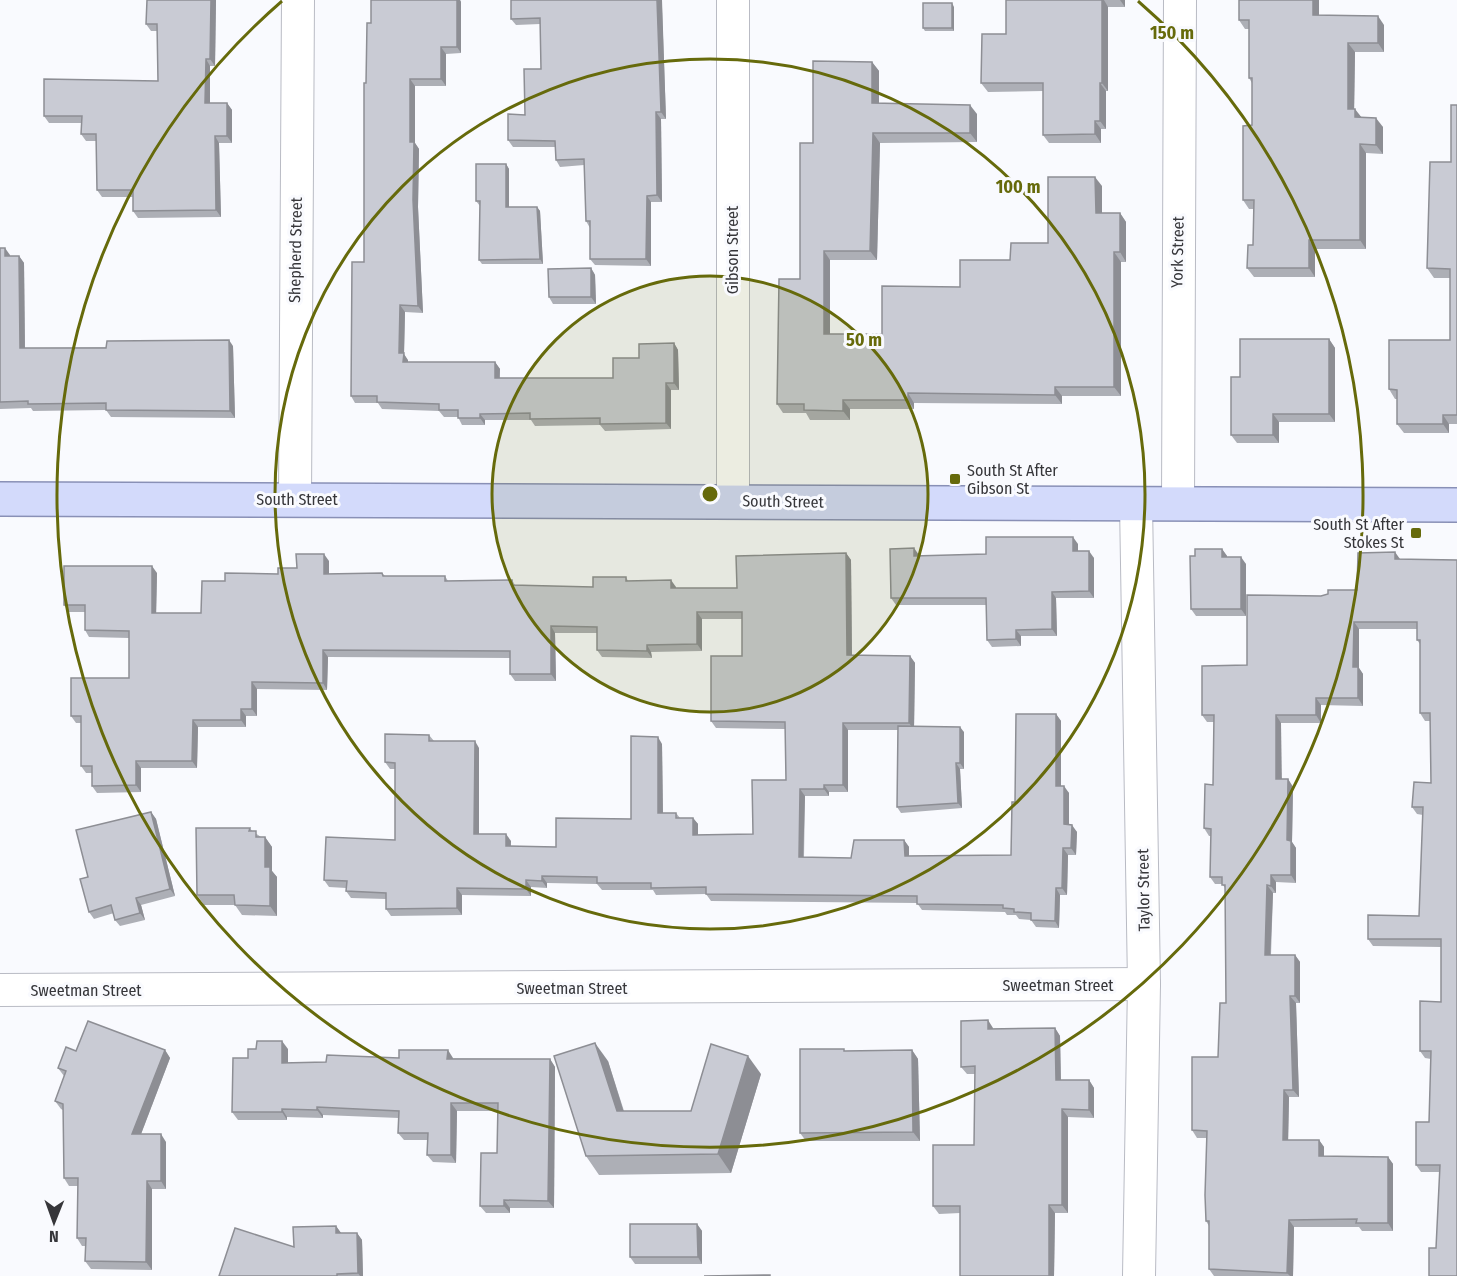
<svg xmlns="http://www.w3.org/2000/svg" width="1457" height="1276" font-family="'Fira Sans Condensed',sans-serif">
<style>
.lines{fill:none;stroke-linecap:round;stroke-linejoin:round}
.street-casing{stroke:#b9bbc4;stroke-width:34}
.primary-casing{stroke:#8990b6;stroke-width:36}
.street{stroke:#fff;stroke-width:32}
.primary{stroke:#d3dafb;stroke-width:33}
.wall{fill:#adafb6}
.shaded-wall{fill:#8d8e94}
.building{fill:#c9cbd4;stroke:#8d8e94;stroke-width:1.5}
.ring{fill:none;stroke:#666a0b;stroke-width:3}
.poi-dot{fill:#666a0b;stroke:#f9fafe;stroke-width:2}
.labels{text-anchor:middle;stroke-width:6;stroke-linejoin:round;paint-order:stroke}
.street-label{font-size:16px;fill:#36363a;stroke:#f9fafe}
.poi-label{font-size:16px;fill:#36363a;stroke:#f9fafe;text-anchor:start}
.centre{fill:#666a0b;stroke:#f9fafe;stroke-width:3}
.ring-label{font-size:18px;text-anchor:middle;font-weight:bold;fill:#666a0b;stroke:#f9fafe;stroke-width:6;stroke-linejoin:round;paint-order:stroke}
</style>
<rect width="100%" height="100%" fill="#f9fafe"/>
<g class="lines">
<g class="street-casing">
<g id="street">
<polyline points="295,500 298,0"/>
<polyline points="733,501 733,0"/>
<polyline points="1136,504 1144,984 1139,1276"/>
<polyline points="1178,504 1180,0"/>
<polyline points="0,990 1144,984"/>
</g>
</g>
<g class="primary-casing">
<polyline id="primary" points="0,499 1457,505"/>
</g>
<use href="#street" class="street"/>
<use href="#primary" class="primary"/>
</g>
<g class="wall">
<polygon points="216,0 215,66 210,66 210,103 227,103 232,110 232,143 219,143 221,217 138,218 133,211 133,197 102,197 97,190 96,141 86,141 81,134 82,123 49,123 44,116 158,81 157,31 151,31 146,24"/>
<polygon points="371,0 460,0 461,2 461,53 446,54 446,86 415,86 415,143 419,149 418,207 423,313 405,312 404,354 408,362 495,362 500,369 500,378 613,378 639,358 674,343 678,350 679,390 671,390 671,429 605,431 600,425 535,426 531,420 485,420 485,425 462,425 458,417 444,417 439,411 382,409 378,403 355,403 351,396 364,262 366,83 371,23"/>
<polygon points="1006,0 1125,0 1125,7 1108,7 1108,91 1106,91 1106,129 1101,129 1101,143 1049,143 1043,135 1043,91 988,92 981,83 1006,34"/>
<polygon points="662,7 666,119 661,119 662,202 651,202 651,266 595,265 590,259 590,228 586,221 584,165 560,167 556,160 555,147 513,147 508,140 525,115 541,69 540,24 516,25 511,19"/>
<polygon points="954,7 954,31 925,31 923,28"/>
<polygon points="1319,15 1384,25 1384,52 1355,52 1354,109 1361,117 1383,127 1383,154 1366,153 1366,249 1315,249 1315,277 1254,277 1247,268 1253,245 1253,209 1249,209 1243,200 1252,125 1252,83 1249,78 1249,29 1245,29 1239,20"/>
<polygon points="872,62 879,71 879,103 977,114 977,142 880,143 877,260 830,260 830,334 882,334 960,287 1010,260 1048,243 1102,186 1102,213 1120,213 1126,222 1126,262 1121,262 1121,396 1062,396 1062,404 914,403 914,409 850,409 850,420 810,420 806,413 783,413 777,404 800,279 813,143"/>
<polygon points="1457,105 1457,424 1449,424 1449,433 1404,433 1397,424 1397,399 1395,399 1389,389 1450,340 1450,278 1434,278 1427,268 1451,162"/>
<polygon points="506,164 509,169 509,207 537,207 540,211 543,264 482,264 479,260 480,206 476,201"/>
<polygon points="0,248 10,256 19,256 24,263 25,348 233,346 235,418 111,417 106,410 33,411 31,408 0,409"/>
<polygon points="591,268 595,275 596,304 553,304 549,297"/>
<polygon points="1329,339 1335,348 1335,422 1279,422 1279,443 1237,443 1231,435 1240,377"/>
<polygon points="1078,544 1078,551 1094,558 1094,598 1056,598 1057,636 1021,636 1021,646 992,647 987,640 986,605 896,605 891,598 919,555 919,556 986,554"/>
<polygon points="1222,549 1227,556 1227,557 1246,564 1246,616 1196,616 1191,609 1195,556"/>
<polygon points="846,553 851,560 852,655 910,656 915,663 914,727 964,732 964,769 960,769 962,808 901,813 897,807 898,730 848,730 848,792 829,792 829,796 805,796 804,857 851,858 904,840 909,847 909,856 1011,855 1015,802 1056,714 1061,721 1061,786 1069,793 1069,825 1077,832 1076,855 1068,855 1067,895 1060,895 1059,928 1036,927 1031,920 1019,919 1016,915 1007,915 1005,912 922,910 917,903 711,901 706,894 656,895 653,890 602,890 597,884 547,883 547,888 531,887 531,896 462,895 462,915 391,916 386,909 386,899 351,898 346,891 346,888 329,887 324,880 395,840 395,769 390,769 385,762 429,735 434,741 479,748 479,834 511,841 511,846 556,847 631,819 662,744 663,813 676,813 680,818 693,818 698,824 698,835 753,834 786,780 785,729 716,728 711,721 742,656 742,619 702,619 702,651 651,652 652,658 602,657 597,650 597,633 555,633 556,681 515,681 510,674 510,658 328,657 327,690 257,689 257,716 246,716 246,727 198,727 197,768 141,768 141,792 97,793 92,786 92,773 86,773 81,766 81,723 76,723 71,716 129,678 129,638 89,637 85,630 85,612 69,612 64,605 157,573 156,613 201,613 225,581 278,574 297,568 329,561 329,574 382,573 385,576 445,576 448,581 512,580 515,585 593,587 626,577 628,581 676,587 676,588 737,588"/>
<polygon points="1400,559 1457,560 1457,1276 1436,1248 1440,1172 1421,1172 1416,1165 1429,1122 1431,1059 1425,1058 1420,1051 1441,1002 1441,947 1373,946 1368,939 1419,916 1423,815 1417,814 1412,807 1431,783 1430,721 1425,721 1420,713 1420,644 1417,640 1417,629 1359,629 1359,668 1363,674 1363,706 1321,705 1321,723 1281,723 1281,779 1288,779 1293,787 1292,842 1296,848 1296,883 1276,882 1276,893 1273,893 1271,955 1295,955 1300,962 1300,1003 1296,1003 1299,1097 1289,1097 1288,1140 1319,1140 1324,1147 1324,1156 1388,1157 1393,1164 1393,1231 1362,1231 1359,1227 1294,1227 1293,1276 1214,1276 1209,1269 1209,1226 1206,1221 1207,1138 1197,1138 1192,1130 1218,1057 1226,1003 1226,889 1222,884 1215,884 1210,877 1211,836 1209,836 1204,828 1213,785 1214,722 1207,722 1202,715 1247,665 1321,596 1357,590"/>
<polygon points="151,812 156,819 175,896 141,905 145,920 120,926 115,920 114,913 94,919 89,912 88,877"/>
<polygon points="250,828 252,831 261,837 265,837 272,847 272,871 277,877 277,916 242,915 235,905 204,905 197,895"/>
<polygon points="993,1028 993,1029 1055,1028 1060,1036 1061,1080 1089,1080 1094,1088 1094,1118 1068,1117 1068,1213 1055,1213 1054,1276 960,1276 960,1213 939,1214 933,1206 974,1145 975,1074 967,1074 961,1067"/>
<polygon points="288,1049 288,1063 326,1062 399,1058 550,1059 555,1067 554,1208 510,1208 510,1213 486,1213 480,1206 497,1153 498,1111 457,1111 456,1163 433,1162 427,1155 428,1140 404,1140 398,1133 399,1118 323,1115 323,1118 287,1117 287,1120 238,1120 232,1112 248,1058"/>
<polygon points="165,1050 170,1058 141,1134 166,1142 166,1189 152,1189 152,1270 91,1269 85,1261 85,1246 82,1246 77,1238 78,1186 69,1186 64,1178 63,1110 61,1109 55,1101 64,1076 58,1068 76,1051"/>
<polygon points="912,1050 918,1059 920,1141 806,1141 800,1133 845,1051"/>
<polygon points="608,1061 624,1111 691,1111 761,1074 731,1173 599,1175 586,1156"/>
<polygon points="697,1224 702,1231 702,1264 635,1264 630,1257"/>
<polygon points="336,1226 341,1233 357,1233 362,1240 363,1276 219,1276 294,1247"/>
</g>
<g class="shaded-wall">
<polygon points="211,0 216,0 215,66 210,59"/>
<polygon points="457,0 460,0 461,2 461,53 457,47"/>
<polygon points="657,0 662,0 666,119 661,112"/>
<polygon points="1102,0 1104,0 1108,7 1108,91 1102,83"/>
<polygon points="1120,0 1125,0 1125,7"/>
<polygon points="1313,0 1319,0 1319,24 1313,15"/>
<polygon points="952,3 954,7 954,31 952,28"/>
<polygon points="1378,16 1384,25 1384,52 1378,43"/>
<polygon points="1348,43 1355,52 1354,118 1348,109"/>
<polygon points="441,47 446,54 446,86 441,79"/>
<polygon points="206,59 210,66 210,109 205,103"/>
<polygon points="872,62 879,71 879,112 872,103"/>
<polygon points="410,79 415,86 415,143 419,149 418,207 423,313 418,306 410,142"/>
<polygon points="1100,83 1106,91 1106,129 1100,121"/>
<polygon points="227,103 232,110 232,143 227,136"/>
<polygon points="970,105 977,114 977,142 970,133"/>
<polygon points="1355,109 1362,118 1355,117"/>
<polygon points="656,112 661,119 662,202 657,195"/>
<polygon points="1376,118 1383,127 1383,154 1376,145"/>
<polygon points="1095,121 1101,129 1101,143 1095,134"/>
<polygon points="873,133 880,143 877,260 870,251"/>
<polygon points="215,136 219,143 221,217 216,210"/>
<polygon points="1360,144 1366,153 1366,249 1360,240"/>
<polygon points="506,164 509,169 509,212 506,207"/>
<polygon points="1095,177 1102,186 1102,222 1096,213"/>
<polygon points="647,196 651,202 651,266 646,259"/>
<polygon points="537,207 540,211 543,264 540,259"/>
<polygon points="1120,213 1126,222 1126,262 1120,252"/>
<polygon points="1309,240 1315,249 1315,277 1309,268"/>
<polygon points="5,248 10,255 10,263 5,256"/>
<polygon points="824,251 830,260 830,343 824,334"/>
<polygon points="1114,252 1121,262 1121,396 1114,387"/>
<polygon points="19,256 24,263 25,355 20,348"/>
<polygon points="591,268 595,275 596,304 591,297"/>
<polygon points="400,305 405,312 404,354 408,360 408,368 399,353"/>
<polygon points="1329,339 1335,348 1335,422 1329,414"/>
<polygon points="229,340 233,346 235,418 230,411"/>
<polygon points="674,343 678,350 679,390 674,383"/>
<polygon points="495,362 500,369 499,385 495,378"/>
<polygon points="666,383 671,390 671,429 666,423"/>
<polygon points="1055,387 1062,396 1062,404 1055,395"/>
<polygon points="908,393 914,403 914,409 908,400"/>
<polygon points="843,400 850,409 850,420 843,411"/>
<polygon points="480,414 485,420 485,425 480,418"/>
<polygon points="1273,414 1279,422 1279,443 1273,435"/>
<polygon points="1443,415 1449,424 1449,433 1443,424"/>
<polygon points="1073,537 1078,544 1078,558 1073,551"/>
<polygon points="914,548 919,555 919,563 914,556"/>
<polygon points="1222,549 1227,556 1227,564 1222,557"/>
<polygon points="1089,551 1094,558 1094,598 1089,591"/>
<polygon points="1395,552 1400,559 1395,559"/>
<polygon points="846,553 851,560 852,662 847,655"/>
<polygon points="324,554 329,561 329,581 324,574"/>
<polygon points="1241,557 1246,564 1246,616 1241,609"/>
<polygon points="152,566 157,573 156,620 152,613"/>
<polygon points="671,580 676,587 676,595 671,588"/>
<polygon points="1052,592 1056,598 1057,636 1052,629"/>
<polygon points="697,612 702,619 702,651 697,644"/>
<polygon points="1354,622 1359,629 1359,668 1363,674 1363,706 1358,698 1353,667"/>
<polygon points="551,626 555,633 556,681 551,674"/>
<polygon points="1016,630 1021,636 1021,646 1016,639"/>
<polygon points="647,645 651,652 652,658 647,651"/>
<polygon points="323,650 328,657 327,690 323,683"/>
<polygon points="910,656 915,663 914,730 909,723"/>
<polygon points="252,682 257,689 257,716 252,709"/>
<polygon points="1316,698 1321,705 1321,723 1316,715"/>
<polygon points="241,709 246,716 246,727 241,720"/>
<polygon points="1056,714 1061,721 1061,793 1056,786"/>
<polygon points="1276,715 1281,723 1282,787 1276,779"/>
<polygon points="193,720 198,727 197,768 192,761"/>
<polygon points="843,723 848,730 848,792 843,785"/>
<polygon points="960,727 964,732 964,769 960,763"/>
<polygon points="658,737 662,744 663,820 658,813"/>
<polygon points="475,741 479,748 479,840 474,834"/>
<polygon points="136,761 141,768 141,792 136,785"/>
<polygon points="956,763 960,769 962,808 958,803"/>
<polygon points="1288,779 1293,787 1292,842 1296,848 1296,883 1291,875 1287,840"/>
<polygon points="824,785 829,792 829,796 824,789"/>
<polygon points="1064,786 1069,793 1069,831 1064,824"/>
<polygon points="800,789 805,796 803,863 799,857"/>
<polygon points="151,812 156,819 175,896 170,889"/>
<polygon points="693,818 698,824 698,842 693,835"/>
<polygon points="1072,825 1077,832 1076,855 1071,848"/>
<polygon points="506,834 511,841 510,853 506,846"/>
<polygon points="265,837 272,847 272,871 277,877 277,916 270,906 265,867"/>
<polygon points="904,840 909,847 909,863 905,856"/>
<polygon points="1063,848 1068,855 1067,895 1062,888"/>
<polygon points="1271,875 1276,882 1276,893 1271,886"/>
<polygon points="542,876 547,883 547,888 542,881"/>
<polygon points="526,880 531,887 531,896 526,889"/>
<polygon points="1267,885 1273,893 1270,962 1265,955"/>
<polygon points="457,888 462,895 462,915 457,908"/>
<polygon points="1056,888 1060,895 1059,928 1055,921"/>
<polygon points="136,898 141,905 145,920 140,913"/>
<polygon points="1295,955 1300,962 1300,1003 1295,996"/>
<polygon points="1290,996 1296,1003 1299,1097 1293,1090"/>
<polygon points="988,1020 993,1028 993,1037 988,1029"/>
<polygon points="1055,1028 1060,1036 1061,1088 1056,1080"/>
<polygon points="282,1041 288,1049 288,1070 282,1063"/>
<polygon points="595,1043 608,1061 629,1129 617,1111"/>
<polygon points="165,1050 170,1058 138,1142 132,1134"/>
<polygon points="448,1050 453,1058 453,1067 447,1059"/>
<polygon points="912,1050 918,1059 920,1141 913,1132"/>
<polygon points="748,1056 761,1074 731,1173 718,1154"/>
<polygon points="550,1059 555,1067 554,1208 548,1201"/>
<polygon points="1089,1080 1094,1088 1094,1118 1089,1110"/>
<polygon points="1284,1090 1289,1097 1288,1147 1283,1140"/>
<polygon points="451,1103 457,1111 456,1163 451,1155"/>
<polygon points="317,1107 323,1115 323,1118 317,1110"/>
<polygon points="282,1109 287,1117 287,1120 282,1112"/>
<polygon points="1062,1109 1068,1117 1068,1213 1062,1205"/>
<polygon points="161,1134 166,1142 166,1189 161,1181"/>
<polygon points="1319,1140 1324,1147 1324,1163 1319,1156"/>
<polygon points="1388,1157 1393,1164 1393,1231 1388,1223"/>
<polygon points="147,1181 152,1189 152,1270 146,1262"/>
<polygon points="504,1200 510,1208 510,1213 504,1206"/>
<polygon points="1049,1205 1055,1213 1054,1276 1049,1276"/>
<polygon points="1289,1220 1294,1227 1293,1276 1290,1276 1287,1273"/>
<polygon points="697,1224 702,1231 702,1264 698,1257"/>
<polygon points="336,1226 341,1233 340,1240 336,1233"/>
<polygon points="357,1233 362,1240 363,1276 360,1276 358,1273"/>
</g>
<g class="building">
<polygon points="147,0 211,0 210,59 206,59 205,103 227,103 227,136 215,136 216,210 133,211 133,190 97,190 96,134 81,134 82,116 44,116 44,79 158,81 157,24 146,24"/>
<polygon points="371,0 457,0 457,47 441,47 441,79 410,79 410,142 414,142 413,200 418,306 400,305 399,353 404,353 403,362 495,362 495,378 613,378 613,358 639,358 639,344 674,343 674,383 666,383 666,423 600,424 600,418 530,419 530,413 480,414 480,418 458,418 458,410 439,410 439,404 377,402 377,396 351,396 352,262 364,262 364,83 366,83 367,23 371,23"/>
<polygon points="511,0 657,0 661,112 656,112 657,195 647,196 646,259 590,259 590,221 586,221 584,159 556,160 555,141 508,140 508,114 525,115 524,69 541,69 540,18 511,19"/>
<polygon points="1006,0 1102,0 1102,83 1100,83 1100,121 1095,121 1095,134 1043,135 1043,83 981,83 982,34 1006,34"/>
<polygon points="1239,0 1313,0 1313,15 1378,16 1378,43 1348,43 1348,109 1355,109 1355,117 1376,118 1376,145 1360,144 1360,240 1309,240 1309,268 1247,268 1248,245 1253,245 1254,200 1243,200 1243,126 1252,125 1252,78 1249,78 1249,20 1239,20"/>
<rect x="923" y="3" width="29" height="25"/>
<polygon points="813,61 872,62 872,103 970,105 970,133 873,133 870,251 824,251 824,334 882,334 882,286 960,287 960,260 1010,260 1011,243 1048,243 1048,177 1095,177 1096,213 1120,213 1120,252 1114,252 1114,387 1055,387 1055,395 908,393 908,400 843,400 843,411 804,410 804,404 777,404 779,279 800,279 800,143 813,143"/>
<polygon points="1451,105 1457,105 1457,415 1443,415 1443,424 1397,424 1397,390 1389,389 1389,340 1450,340 1450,269 1427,268 1430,162 1451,162"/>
<polygon points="476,164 506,164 506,207 537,207 540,259 479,260 480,201 476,201"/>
<polygon points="0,248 5,248 5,256 19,256 20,348 106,348 107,341 229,340 230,411 106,410 106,403 28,404 28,401 0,402"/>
<polygon points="591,268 591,297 549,297 548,269"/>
<polygon points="1240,339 1329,339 1329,414 1273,414 1273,435 1231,435 1231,377 1240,377"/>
<polygon points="986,537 1073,537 1073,551 1089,551 1089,591 1052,592 1052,629 1016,630 1016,639 987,640 986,598 891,598 890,549 914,548 914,556 986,554"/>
<polygon points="1195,549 1222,549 1222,557 1241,557 1241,609 1191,609 1190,556 1195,556"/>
<polygon points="1395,552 1395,559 1457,560 1457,1276 1429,1276 1429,1248 1436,1248 1440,1165 1416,1165 1416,1122 1429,1122 1431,1051 1420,1051 1420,1001 1441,1002 1441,939 1368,939 1368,915 1419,916 1423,807 1412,807 1414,782 1431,783 1430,713 1420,713 1420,640 1417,640 1417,622 1354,622 1353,667 1358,667 1358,698 1316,698 1316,715 1276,715 1276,779 1288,779 1287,840 1291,841 1291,875 1271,875 1271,886 1267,885 1265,955 1295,955 1295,996 1290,996 1293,1090 1284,1090 1283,1140 1319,1140 1319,1156 1388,1157 1388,1223 1356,1223 1357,1219 1289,1220 1287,1273 1209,1269 1209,1221 1206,1221 1205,1195 1207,1131 1192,1130 1192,1057 1218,1057 1220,1003 1226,1003 1225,885 1222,885 1222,877 1210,877 1211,829 1204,828 1205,784 1213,785 1214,715 1202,715 1202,666 1247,665 1247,595 1321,596 1328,594 1328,590 1357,590 1358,553"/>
<polygon points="846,553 847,655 910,656 909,723 843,723 843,785 824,785 824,789 800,789 799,857 851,858 854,840 904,840 905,856 1011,855 1012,802 1015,802 1016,714 1056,714 1056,786 1064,786 1064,824 1072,825 1071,848 1063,848 1062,888 1056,888 1055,921 1031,920 1031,913 1014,912 1014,909 1003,908 1003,905 917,904 917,896 706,894 706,887 651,888 651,883 597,883 597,877 542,876 542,881 526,880 526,889 457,888 457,908 386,909 386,893 346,891 347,881 324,880 326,837 395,840 395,763 385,762 385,734 429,735 429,741 475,741 474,834 506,834 506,846 556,847 556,818 631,819 631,736 658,737 658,813 676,813 676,818 693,818 693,835 753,834 752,780 786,780 785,722 711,721 711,656 742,656 742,612 697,612 697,644 647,645 647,651 597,650 597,627 551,626 551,674 510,674 510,651 323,650 323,683 252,682 252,709 241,709 241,720 193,720 192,761 136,761 136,785 92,786 92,766 81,766 81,716 71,716 71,678 129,678 129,631 85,630 85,605 64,605 64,566 152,566 152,613 201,613 202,581 225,581 225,573 278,574 278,568 297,568 296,554 324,554 324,574 382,573 383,576 445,576 445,581 512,580 512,585 593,587 593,577 626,577 626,581 671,580 671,588 737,588 736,556"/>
<polygon points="898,726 960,727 960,763 956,763 958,803 897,807"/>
<polygon points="151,812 170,889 136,898 140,913 115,920 111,905 89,912 80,879 88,877 76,830"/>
<polygon points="196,828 250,828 249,831 256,831 256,837 265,837 265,867 270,867 270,906 235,905 234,895 197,895"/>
<polygon points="988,1020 988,1029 1055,1028 1056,1080 1089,1080 1089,1110 1062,1109 1062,1205 1049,1205 1049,1276 960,1276 960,1206 933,1206 933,1145 974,1145 975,1066 961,1067 961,1021"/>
<polygon points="88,1021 165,1050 132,1134 161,1134 161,1181 147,1181 146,1262 85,1261 86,1238 77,1238 78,1178 64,1178 63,1104 55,1101 66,1071 58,1068 66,1047 76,1051"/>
<polygon points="257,1041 282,1041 282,1063 326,1062 327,1055 399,1058 399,1050 448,1050 447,1059 550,1059 548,1201 504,1200 504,1206 480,1206 481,1153 497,1153 498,1103 451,1103 451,1155 427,1155 428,1133 398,1133 399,1111 317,1107 317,1110 282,1109 282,1112 232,1112 233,1058 248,1058 248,1049 256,1049"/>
<polygon points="595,1043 617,1111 691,1111 711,1044 748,1056 718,1154 586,1156 554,1056"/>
<polygon points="800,1049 844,1049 844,1051 912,1050 913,1132 800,1133"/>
<polygon points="630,1224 697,1224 698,1257 630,1257"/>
<polygon points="336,1226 336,1233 357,1233 358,1273 337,1274 337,1276 219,1276 235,1228 294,1247 293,1227"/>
<polygon points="770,1275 770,1276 704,1276"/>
</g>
<circle cx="710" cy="494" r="218" fill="#666a0b" fill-opacity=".12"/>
<g class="ring">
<circle cx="710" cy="494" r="218"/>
<circle cx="710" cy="494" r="435"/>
<path d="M1138 1A653 653 0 1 1 282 1"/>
</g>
<g class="poi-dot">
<rect x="949" y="473" width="12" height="12" rx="3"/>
<rect x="1410" y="527" width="12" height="12" rx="3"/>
</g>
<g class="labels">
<g class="street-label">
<text transform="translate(295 250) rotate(-89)" y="6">Shepherd Street</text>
<text transform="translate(732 250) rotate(-90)" y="6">Gibson Street</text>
<text transform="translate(1177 252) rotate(-89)" y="6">York Street</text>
<text x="297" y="505">South Street</text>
<text transform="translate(783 501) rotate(1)" y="6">South Street</text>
<text transform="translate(1143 890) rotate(-91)" y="6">Taylor Street</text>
<text x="1058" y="991">Sweetman Street</text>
<text x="572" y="994">Sweetman Street</text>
<text x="86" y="996">Sweetman Street</text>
</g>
<g class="poi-label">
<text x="967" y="476">South St After<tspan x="967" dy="18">Gibson St</tspan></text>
<text x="1404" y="530" text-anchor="end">South St After<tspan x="1404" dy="18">Stokes St</tspan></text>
</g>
</g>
<circle cx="710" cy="494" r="9" class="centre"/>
<g class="ring-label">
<text x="1172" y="39">150 m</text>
<text x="1018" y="193">100 m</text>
<text x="864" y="346">50 m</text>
</g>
<g transform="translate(54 1222) rotate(181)" stroke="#f9fafe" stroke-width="4.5" paint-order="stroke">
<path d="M0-4.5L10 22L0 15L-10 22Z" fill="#36363a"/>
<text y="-9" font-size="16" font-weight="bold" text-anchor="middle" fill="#36363a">N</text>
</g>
</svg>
